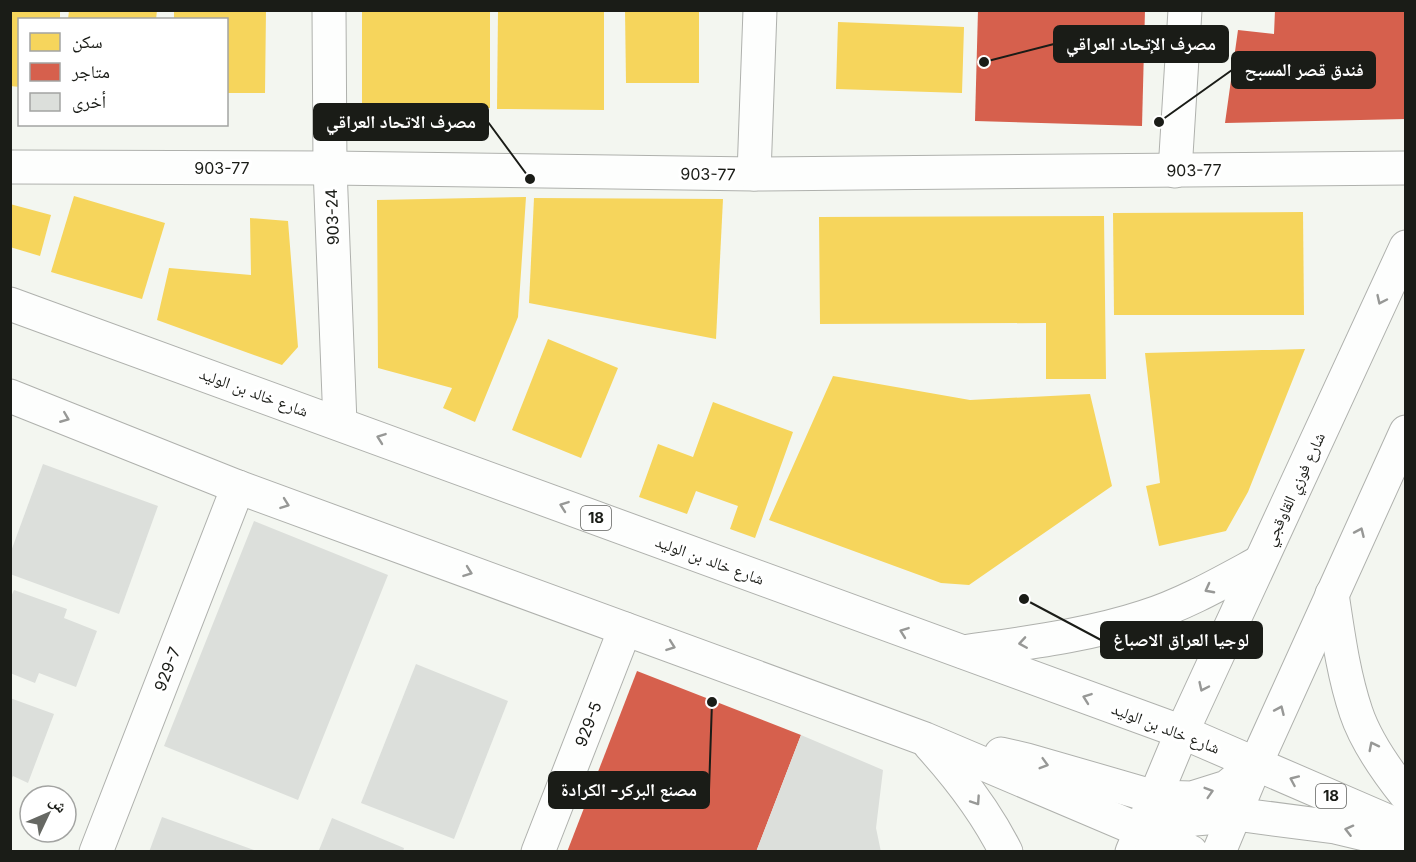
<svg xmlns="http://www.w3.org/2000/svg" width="1416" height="862" font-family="Inter,'Noto Naskh Arabic',sans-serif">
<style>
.homes{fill:#f6d55c}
.shops{fill:#d6604d}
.building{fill:#dcdfdb}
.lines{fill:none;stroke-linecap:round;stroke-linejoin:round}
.minor-casing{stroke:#afb1ad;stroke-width:35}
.tertiary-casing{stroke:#afb1ad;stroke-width:35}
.primary-casing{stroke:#afb1ad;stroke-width:35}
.minor{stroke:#fdfefd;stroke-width:33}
.tertiary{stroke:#fdfefd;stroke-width:33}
.primary{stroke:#fdfefd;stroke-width:33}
.oneway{stroke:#979896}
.labels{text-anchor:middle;stroke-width:6;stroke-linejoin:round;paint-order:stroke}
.shield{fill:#fff;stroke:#5f605d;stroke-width:1.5}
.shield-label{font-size:15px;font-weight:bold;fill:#1a1c17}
.street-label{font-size:16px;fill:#1a1c17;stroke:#fff}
.leader{fill:none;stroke:#1a1c17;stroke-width:2}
.callout-dot{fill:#1a1c17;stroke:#fff;stroke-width:2}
.callout{fill:#1a1c17;stroke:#1a1c17;stroke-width:2}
.callout-label{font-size:18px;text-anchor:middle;font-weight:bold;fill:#fff}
</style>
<rect width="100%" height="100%" fill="#f3f6f0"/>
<g class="homes">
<polygon points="10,10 60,10 60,20 20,20 20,87 10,86"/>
<polygon points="69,10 157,10 156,20 68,20"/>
<polygon points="174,10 266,10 265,93 226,93 226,20 174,20"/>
<rect x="362" y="10" width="128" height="98"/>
<polygon points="498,10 604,11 604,110 497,109"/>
<polygon points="625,10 699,10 699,83 626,83"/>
<polygon points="838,22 964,27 962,93 836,89"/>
<polygon points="74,196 165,223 142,299 51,272"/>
<polygon points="526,197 518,317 475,422 443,408 452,388 378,368 377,200"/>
<polygon points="534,198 723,199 716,339 529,303"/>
<polygon points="10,204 51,215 40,256 10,247"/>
<polygon points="1303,212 1304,315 1114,315 1113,213"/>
<polygon points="1104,216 1106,379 1046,379 1046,323 820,324 819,217"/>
<polygon points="250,218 288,221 298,347 282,365 157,320 169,268 251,275"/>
<polygon points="548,339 618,368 581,458 512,430"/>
<polygon points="1305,349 1248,492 1226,531 1159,546 1146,486 1160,483 1145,353"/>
<polygon points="833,376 970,400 1090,394 1112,486 969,585 941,583 769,520"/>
<polygon points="713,402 793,432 755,538 730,529 738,506 696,491 687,514 639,497 658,444 693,457"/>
</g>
<g class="shops">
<polygon points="978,10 1145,10 1142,126 975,121"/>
<polygon points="1275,10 1406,10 1406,119 1225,123 1238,30 1274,34"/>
<polygon points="637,671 801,735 756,852 567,852"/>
</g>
<g class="building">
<polygon points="43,464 158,506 119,614 10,574 10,554"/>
<polygon points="254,521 388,575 298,800 164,746"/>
<polygon points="14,590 67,609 64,618 97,631 76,687 39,673 35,683 10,673 10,599"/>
<polygon points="416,664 508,701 454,839 361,803"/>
<polygon points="10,698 54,714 28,783 13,776 10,782"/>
<polygon points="801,735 883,770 876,828 881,852 756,852"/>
<polygon points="162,817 257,851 257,852 149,852"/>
<polygon points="332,818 404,848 403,852 319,850"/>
</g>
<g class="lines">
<g class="minor-casing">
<g id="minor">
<polyline points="329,10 330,168 340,423"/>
<polyline points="10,167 330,168 754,174 1406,168"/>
<polyline points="1175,171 1185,10"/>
<polyline points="754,174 760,10"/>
<polyline points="96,852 238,487"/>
<polyline points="538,852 625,629"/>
</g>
</g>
<g class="tertiary-casing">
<g id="tertiary">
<polyline points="1132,852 1182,732 1406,247"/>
<polyline points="1219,852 1256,763 1406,432"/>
</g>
</g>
<g class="primary-casing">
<g id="primary">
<polyline points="10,304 1182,732 1406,829"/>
<polyline points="10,396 238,487 925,739 1191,852"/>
<path d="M1332,594c6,39 11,79 24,118 10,30 30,58 50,83"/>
<path d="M964,652c60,-9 122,-16 180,-35 41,-13 79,-35 116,-55"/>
<path d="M930,745c30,33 56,67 76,107"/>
<polyline points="1001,754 1027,760 1155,797 1192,798 1227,787 1256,763"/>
<polyline points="1141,830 1195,819 1243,815 1335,827 1398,842"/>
</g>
</g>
<use href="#minor" class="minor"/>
<use href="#tertiary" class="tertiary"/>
<use href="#primary" class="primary"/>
</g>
<defs><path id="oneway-chevron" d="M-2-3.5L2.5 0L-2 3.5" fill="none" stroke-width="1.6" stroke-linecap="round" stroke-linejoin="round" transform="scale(1.5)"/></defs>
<g class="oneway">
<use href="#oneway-chevron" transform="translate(1381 300) rotate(115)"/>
<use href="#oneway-chevron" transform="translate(65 418) rotate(22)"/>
<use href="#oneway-chevron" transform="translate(381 438) rotate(-160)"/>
<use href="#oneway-chevron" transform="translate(285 504) rotate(20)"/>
<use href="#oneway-chevron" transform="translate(564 506) rotate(-160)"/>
<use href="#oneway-chevron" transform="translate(1360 532) rotate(-66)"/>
<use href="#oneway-chevron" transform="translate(468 572) rotate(20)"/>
<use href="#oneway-chevron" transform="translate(1209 589) rotate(152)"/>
<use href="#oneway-chevron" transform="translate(904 632) rotate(-160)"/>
<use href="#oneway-chevron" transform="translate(1023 643) rotate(171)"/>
<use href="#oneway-chevron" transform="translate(671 646) rotate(20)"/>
<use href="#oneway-chevron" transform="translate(1203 687) rotate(115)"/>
<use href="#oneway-chevron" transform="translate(1087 698) rotate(-160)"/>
<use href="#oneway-chevron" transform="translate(1280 710) rotate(-66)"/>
<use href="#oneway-chevron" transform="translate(1373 746) rotate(-117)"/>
<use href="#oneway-chevron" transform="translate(1044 764) rotate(16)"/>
<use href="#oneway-chevron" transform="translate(1294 780) rotate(-156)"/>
<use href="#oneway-chevron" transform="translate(1209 792) rotate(-17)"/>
<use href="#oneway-chevron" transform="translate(976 801) rotate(56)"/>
<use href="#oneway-chevron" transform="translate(1349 830) rotate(-166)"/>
</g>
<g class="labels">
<g class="shield">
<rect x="581" y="506" width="30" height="24" rx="4.5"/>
<rect x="1316" y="784" width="30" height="24" rx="4.5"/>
</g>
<g class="shield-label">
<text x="596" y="523">18</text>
<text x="1331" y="801">18</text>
</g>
<g class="street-label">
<text x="222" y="174">903-77</text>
<text transform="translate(1194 170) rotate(-1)" y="6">903-77</text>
<text transform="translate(708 174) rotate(1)" y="6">903-77</text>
<text transform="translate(332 217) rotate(-92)" y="6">903-24</text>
<text transform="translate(254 392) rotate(20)" y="6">شارع خالد بن الوليد</text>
<text transform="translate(1294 489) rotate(-65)" y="6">شارع فوزي القاوقجي</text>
<text transform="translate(710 560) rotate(20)" y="6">شارع خالد بن الوليد</text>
<text transform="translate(167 669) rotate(-69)" y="6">929-7</text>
<text transform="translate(588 724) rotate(-69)" y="6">929-5</text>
<text transform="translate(1166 728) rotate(21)" y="6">شارع خالد بن الوليد</text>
</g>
</g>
<path class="leader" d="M984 62L1054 44M1159 122L1232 70M530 179L488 122M1024 599L1101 640M712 702L709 790"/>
<g class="callout-dot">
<circle cx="984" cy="62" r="6"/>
<circle cx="1159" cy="122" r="6"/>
<circle cx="530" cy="179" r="6"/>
<circle cx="1024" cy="599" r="6"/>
<circle cx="712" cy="702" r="6"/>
</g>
<g class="callout">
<rect x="1054" y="26" width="174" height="36" rx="6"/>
<rect x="1232" y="52" width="143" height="36" rx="6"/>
<rect x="314" y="104" width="174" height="36" rx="6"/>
<rect x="1101" y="622" width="161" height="36" rx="6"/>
<rect x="549" y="772" width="160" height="36" rx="6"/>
</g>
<g class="callout-label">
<text x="1141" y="50">مصرف الإتحاد العراقي</text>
<text x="1304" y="76">فندق قصر المسبح</text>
<text x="401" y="128">مصرف الاتحاد العراقي</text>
<text x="1181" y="646">لوجيا العراق الاصباغ</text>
<text x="629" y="796">مصنع البركر- الكرادة</text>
</g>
<rect width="1416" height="862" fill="none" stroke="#1a1c17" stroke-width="24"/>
<rect x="18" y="18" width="210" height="108" fill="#ffffff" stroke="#a3a4a2" stroke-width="1.5"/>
<rect x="30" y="33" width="30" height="18" fill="#f6d55c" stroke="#a3a4a2" stroke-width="1.5"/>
<text x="72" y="48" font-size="18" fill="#1a1c17">سكن</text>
<rect x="30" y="63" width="30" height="18" fill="#d6604d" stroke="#a3a4a2" stroke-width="1.5"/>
<text x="72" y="78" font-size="18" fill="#1a1c17">متاجر</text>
<rect x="30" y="93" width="30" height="18" fill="#dcdfdb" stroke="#a3a4a2" stroke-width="1.5"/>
<text x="72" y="108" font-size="18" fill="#1a1c17">أخرى</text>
<g transform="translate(48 814) rotate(46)"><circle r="28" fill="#ffffff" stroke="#a3a4a2" stroke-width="1.5"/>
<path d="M0-4.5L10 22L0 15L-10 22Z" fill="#666863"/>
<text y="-9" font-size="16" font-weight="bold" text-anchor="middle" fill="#1a1c17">ش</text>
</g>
</svg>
